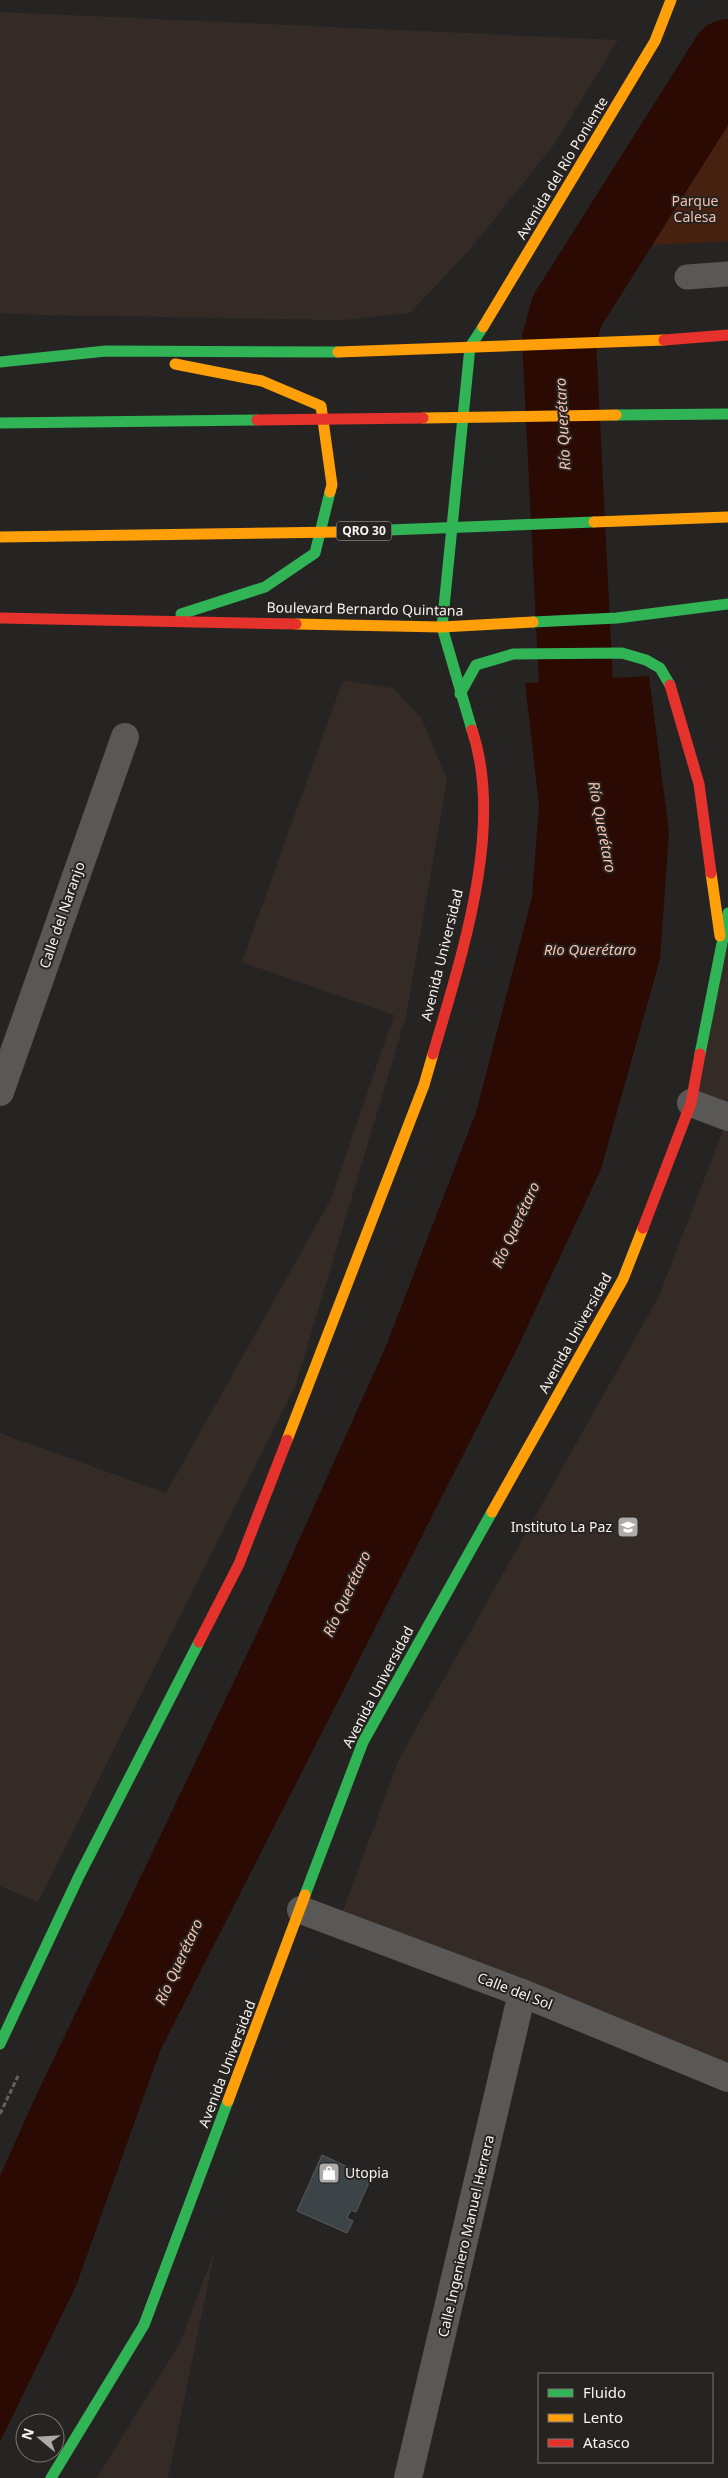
<svg xmlns="http://www.w3.org/2000/svg" width="728" height="2478" font-family="'Noto Sans',sans-serif">
<style>
.built{fill:#342b27}
.green{fill:#472110}
.water{fill:#2b0a03}
.lines{fill:none;stroke-linecap:round;stroke-linejoin:round}
.river{stroke:#2b0a03;stroke-width:74}
.building{fill:#3d4447;stroke:#5a5959}
.path{stroke:#636262;stroke-width:3;stroke-dasharray:5 2.5;stroke-linecap:butt}
.lane{stroke:#595857;stroke-width:25}
.street{stroke:#595857;stroke-width:28}
.fast{stroke:#30b455;stroke-width:11}
.slow{stroke:#ff9f0a;stroke-width:11}
.jam{stroke:#e5322d;stroke-width:11}
.labels{text-anchor:middle;stroke-width:4;stroke-linejoin:round;paint-order:stroke}
.shield{fill:#272321;stroke:#b8b5b3;stroke-width:1}
.shield-label{font-size:12px;font-weight:bold;fill:#f6f3f1}
.street-label{font-size:14px;fill:#f6f3f1;stroke:#272321}
.park-label{font-size:14px;fill:#f4c0ab;stroke:#272321}
.poi-label{font-size:14px;fill:#f6f3f1;stroke:#272321;text-anchor:end}
.water-label{font-size:15px;font-style:italic;fill:#f7c3ae;stroke:#272321}
</style>
<rect width="100%" height="100%" fill="#262422"/>
<g class="built">
<polygon points="0,12 618,40 553,146 472,247 410,313 344,320 39,315 0,313"/>
<polygon points="343,680 393,688 422,719 447,780 406,1016 296,1384 38,1902 0,1886 0,1433 166,1493 331,1199 394,1015 242,962"/>
<polygon points="728,913 728,1117 691,1103"/>
<polygon points="728,1118 728,2078 338,1924 399,1759 659,1296"/>
<polygon points="215,2250 168,2478 97,2478 180,2343"/>
</g>
<polygon class="green" points="728,90 728,241 634,246"/>
<polygon class="water" points="649,676 669,832 660,959 601,1169 516,1351 160,2051 76,2286 0,2442 0,2176 34,2100 259,1629 386,1346 476,1112 532,897 539,805 525,683"/>
<g class="lines">
<polyline class="river" points="592,780 577,704 559,340 567,311 728,56"/>
</g>
<polygon class="building" points="322,2155 371,2178 356,2212 351,2210 347,2218 353,2221 347,2233 297,2211"/>
<g class="lines">
<polyline class="path" points="0,2114 18,2076"/>
<polyline class="lane" points="687,277 728,274"/>
<g class="street">
<polyline points="0,1092 125,737"/>
<polyline points="691,1103 728,1117"/>
<polyline points="301,1910 522,1993 728,2078"/>
<polyline points="408,2478 522,1993"/>
</g>
<g class="fast">
<polyline points="0,362 106,351 338,352"/>
<polyline points="616,415 728,414"/>
<polyline points="0,423 257,420"/>
<polyline points="338,532 594,522"/>
<polyline points="181,614 265,587 315,553 330,492"/>
<polyline points="533,622 617,618 728,604"/>
<polyline points="460,694 476,665 513,654 622,653 646,660 660,668 670,685"/>
<polyline points="472,730 442,627 470,347 483,327"/>
<polyline points="700,1054 728,913"/>
<polyline points="305,1895 363,1742 492,1512"/>
<polyline points="0,2044 79,1876 199,1642"/>
<polyline points="51,2478 144,2325 228,2101"/>
</g>
<g class="slow">
<polyline points="483,327 655,41 671,0"/>
<polyline points="338,352 664,340"/>
<polyline points="175,364 262,381 321,406 332,485 330,492"/>
<polyline points="423,418 616,415"/>
<polyline points="594,522 728,517"/>
<polyline points="0,537 338,532"/>
<polyline points="296,624 442,627 533,622"/>
<polyline points="711,873 720,936"/>
<polyline points="287,1440 424,1085 433,1054"/>
<polyline points="492,1512 623,1279 643,1228"/>
<polyline points="228,2101 305,1895"/>
</g>
<g class="jam">
<polyline points="664,340 728,335"/>
<polyline points="257,420 423,418"/>
<polyline points="0,618 296,624"/>
<polyline points="670,685 699,784 711,873"/>
<path d="M433,1054c28,-97 72,-226 39,-324"/>
<polyline points="643,1228 691,1103 700,1054"/>
<polyline points="199,1642 239,1564 287,1440"/>
</g>
</g>
<defs>
<g id="school-square" transform="scale(1.125)"><rect x="-9" y="-9" width="18" height="18" rx="4" fill="#adaba9" stroke="#272321"/><path d="M0-5L7-2L0 1L-7-2ZM-4 1L0 2.5L4 1V4Q0 6-4 4Z" fill="#fff"/></g>
<g id="shop-square" transform="scale(1.125)"><rect x="-9" y="-9" width="18" height="18" rx="4" fill="#adaba9" stroke="#272321"/><path d="M-5-2.5h2.3a2.7 3.5 0 0 1 5.4 0H5L5.5 6h-11ZM-1.5-2.5h3a1.5 2.3 0 0 0-3 0Z" fill="#fff"/></g>
</defs>
<g fill-rule="evenodd">
<use href="#school-square" x="628" y="1527"/>
<use href="#shop-square" x="329" y="2173"/>
</g>
<g class="labels">
<rect class="shield" x="336.5" y="521.5" width="55" height="19" rx="4"/>
<g class="shield-label">
<text x="364" y="535">QRO 30</text>
</g>
<g class="street-label">
<text transform="translate(562 168) rotate(-59)" y="5">Avenida del Río Poniente</text>
<text transform="translate(365 609) rotate(1)" y="5">Boulevard Bernardo Quintana</text>
<text transform="translate(62 915) rotate(-71)" y="5">Calle del Naranjo</text>
<text transform="translate(442 955) rotate(-76)" y="5">Avenida Universidad</text>
<text transform="translate(575 1333) rotate(-61)" y="5">Avenida Universidad</text>
<text transform="translate(378 1687) rotate(-62)" y="5">Avenida Universidad</text>
<text transform="translate(515 1991) rotate(21)" y="5">Calle del Sol</text>
<text transform="translate(227 2064) rotate(-69)" y="5">Avenida Universidad</text>
<text transform="translate(466 2236) rotate(-77)" y="5">Calle Ingeniero Manuel Herrera</text>
</g>
<g class="park-label">
<text x="695" y="206">Parque<tspan x="695" dy="16">Calesa</tspan></text>
</g>
<g class="poi-label">
<text x="612" y="1532">Instituto La Paz</text>
<text x="345" y="2178" text-anchor="start">Utopia</text>
</g>
<g class="water-label">
<text transform="translate(563 424) rotate(-93)" y="5">Río Querétaro</text>
<text transform="translate(602 827) rotate(79)" y="5">Río Querétaro</text>
<text x="590" y="955">Rio Querétaro</text>
<text transform="translate(516 1225) rotate(-65)" y="5">Río Querétaro</text>
<text transform="translate(347 1594) rotate(-65)" y="5">Río Querétaro</text>
<text transform="translate(179 1962) rotate(-65)" y="5">Río Querétaro</text>
</g>
</g>
<rect x="538" y="2373" width="175" height="90" fill="#272321" stroke="#7a7674"/>
<rect x="548" y="2389" width="25" height="8" fill="#30b455" stroke="#7a7674"/>
<text x="583" y="2398" font-size="15" fill="#f6f3f1">Fluido</text>
<rect x="548" y="2414" width="25" height="8" fill="#ff9f0a" stroke="#7a7674"/>
<text x="583" y="2423" font-size="15" fill="#f6f3f1">Lento</text>
<rect x="548" y="2439" width="25" height="8" fill="#e5322d" stroke="#7a7674"/>
<text x="583" y="2448" font-size="15" fill="#f6f3f1">Atasco</text>
<g transform="translate(40 2438) rotate(288)"><circle r="24" fill="#272321" stroke="#7a7674"/>
<path d="M0-4L9 19L0 12L-9 19Z" fill="#adaba9"/>
<text y="-8" font-size="14" font-weight="bold" text-anchor="middle" fill="#f6f3f1">N</text>
</g>
</svg>
